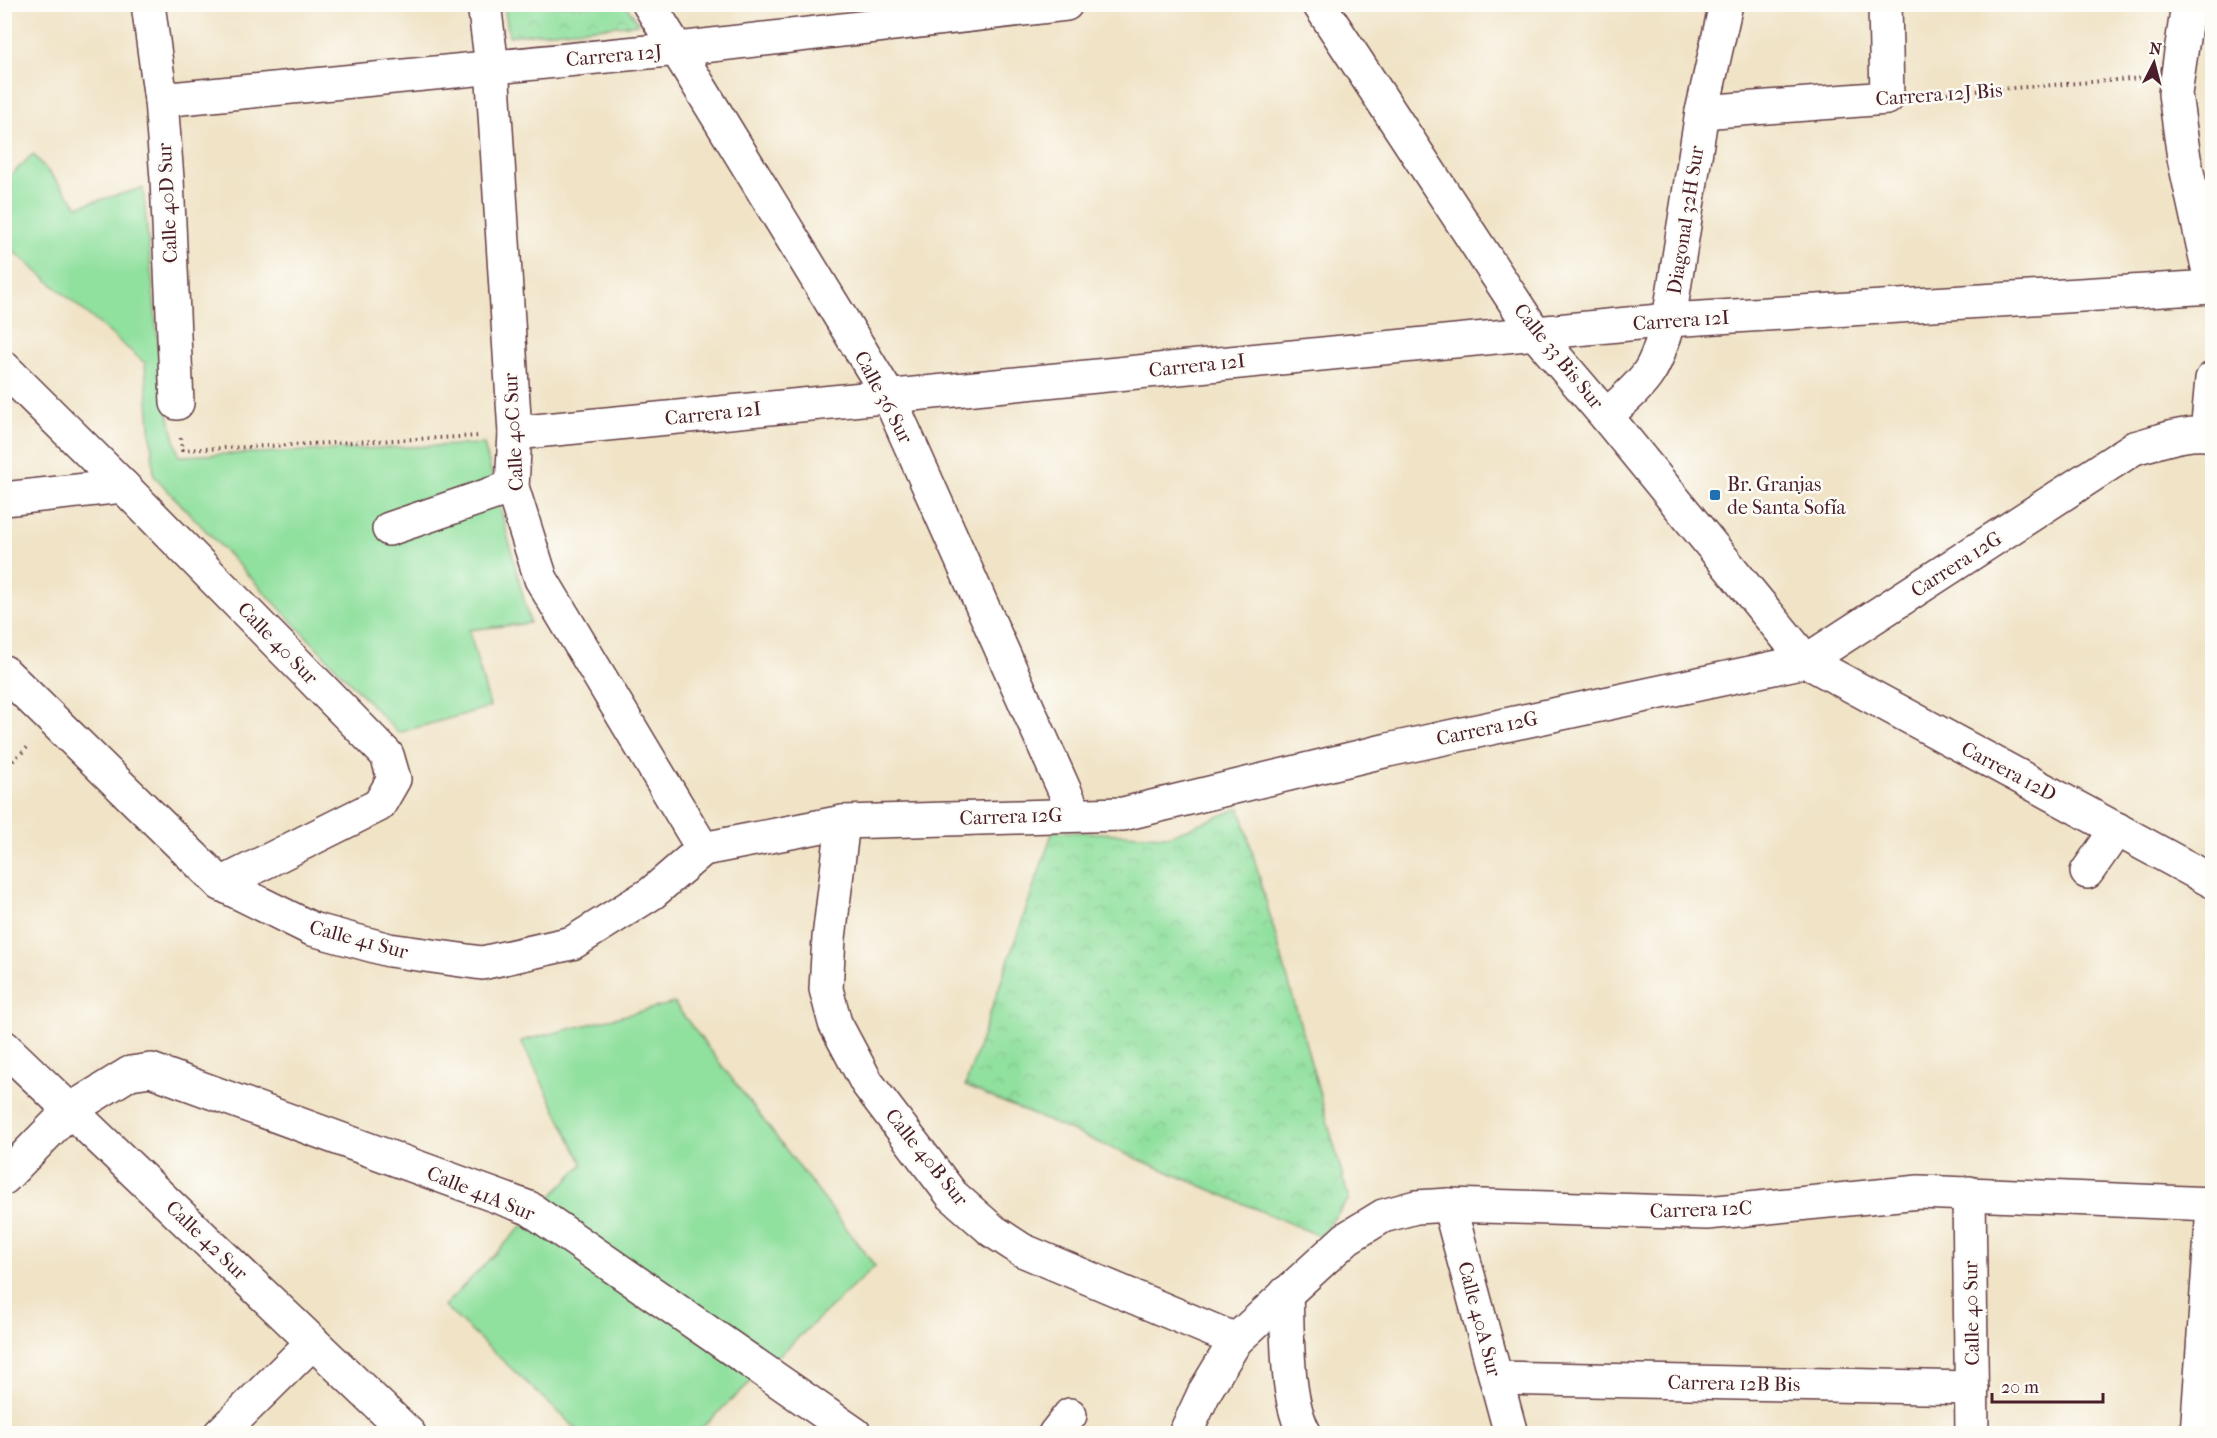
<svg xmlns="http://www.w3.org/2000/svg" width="2217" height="1438" font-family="'IM FELL French Canon',serif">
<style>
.green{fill:#90e09e;stroke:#6d8064;stroke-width:1.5}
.park{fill:url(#park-crowns);stroke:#6d8064;stroke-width:1.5}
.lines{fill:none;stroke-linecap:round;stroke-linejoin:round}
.minor-casing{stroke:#633c42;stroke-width:36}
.path{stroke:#633c42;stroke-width:4;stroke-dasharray:1.5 4.5;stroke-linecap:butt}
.minor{stroke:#fff;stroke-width:33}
.poi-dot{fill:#1f6fb2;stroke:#fdfcf7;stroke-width:2}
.labels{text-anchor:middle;stroke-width:5;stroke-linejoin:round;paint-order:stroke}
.street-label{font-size:20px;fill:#4a1f2b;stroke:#fdfcf7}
.poi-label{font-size:20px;fill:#4a1f2b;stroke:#fdfcf7;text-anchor:start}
</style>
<defs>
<pattern id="park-crowns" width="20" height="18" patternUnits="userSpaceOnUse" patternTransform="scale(1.5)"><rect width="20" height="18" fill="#90e09e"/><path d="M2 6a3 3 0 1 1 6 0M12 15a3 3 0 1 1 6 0" fill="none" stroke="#7ec088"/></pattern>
</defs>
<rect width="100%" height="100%" fill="#fdfcf7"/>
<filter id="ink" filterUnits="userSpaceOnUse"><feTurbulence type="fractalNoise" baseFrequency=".0167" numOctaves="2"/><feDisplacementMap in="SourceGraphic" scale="12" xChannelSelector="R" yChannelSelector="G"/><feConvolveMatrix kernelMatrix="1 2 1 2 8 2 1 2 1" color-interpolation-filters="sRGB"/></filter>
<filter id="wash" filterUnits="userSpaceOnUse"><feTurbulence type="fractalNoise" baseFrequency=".008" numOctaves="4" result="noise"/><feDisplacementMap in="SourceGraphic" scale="24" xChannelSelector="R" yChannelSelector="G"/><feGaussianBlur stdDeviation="1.35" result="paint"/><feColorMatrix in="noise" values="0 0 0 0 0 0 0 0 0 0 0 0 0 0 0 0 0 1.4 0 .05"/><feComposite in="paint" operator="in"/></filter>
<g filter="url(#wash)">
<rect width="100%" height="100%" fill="#f0e3c6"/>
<g class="green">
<polygon points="33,154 78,206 143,188 163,393 179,456 484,444 530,623 469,630 490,707 398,733 154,476 145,363 5,244 5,181"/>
<polygon points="674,1003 875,1266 696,1433 581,1433 444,1306 583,1164 521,1041"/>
</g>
<g class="park">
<polygon points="504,5 626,5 639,24 509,36"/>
<polygon points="1240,808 1349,1199 1320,1236 965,1086 1053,831 1168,836"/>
</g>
</g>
<g filter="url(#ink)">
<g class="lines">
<g class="minor-casing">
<g id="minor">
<polyline points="148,4 161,100 167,179 177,403"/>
<polyline points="484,4 492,66 515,433 512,487 541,579 703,849"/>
<polyline points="649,4 888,395 1075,814"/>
<polyline points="1319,4 1535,333 1606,416 1806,661 2212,881"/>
<polyline points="2188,4 2175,94 2184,158 2212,286"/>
<polyline points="161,100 678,49 1066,4"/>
<polyline points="1702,112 1887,98 1885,4"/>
<polyline points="4,368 123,486 387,755 394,779 379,805 221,884"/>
<path d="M1606,416c15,-14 32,-27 43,-44 10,-15 14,-35 20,-52l33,-208 24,-108"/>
<polyline points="515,433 1669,320 2212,287"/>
<polyline points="2207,434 2212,379"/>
<polyline points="4,499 123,486"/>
<polyline points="389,529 512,487"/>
<polyline points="4,672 221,884 312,929 389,950 482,963 572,943 652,893 703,849"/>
<polyline points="843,822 829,938 826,989 835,1023 867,1083 952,1195 993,1231 1022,1250 1236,1340"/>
<path d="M703,849l140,-27 280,-8 265,-64 418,-89 328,-213c24,-6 54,-18 78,-13"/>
<polyline points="2087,872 2117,829"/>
<polyline points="4,1047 409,1434"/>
<polyline points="4,1178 70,1110 130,1073 151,1070 529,1208 855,1434"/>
<polyline points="1969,1193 1972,1434"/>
<polyline points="1449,1205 1511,1434"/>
<path d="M1286,1293c2,40 -1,106 19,141"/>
<polyline points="1497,1378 1972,1388"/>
<polyline points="220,1434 313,1342"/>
<polyline points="1055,1434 1070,1415"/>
<polyline points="1185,1434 1205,1391 1236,1340 1347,1238 1383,1216 1416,1207 1449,1205 1707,1213 1919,1192 2212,1204"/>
<polyline points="2197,1434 2212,1222"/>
</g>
</g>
<g class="path">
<polyline points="1923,95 2143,78"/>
<polyline points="181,438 182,450 481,436"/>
<polyline points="4,769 30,745"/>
</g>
<use href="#minor" class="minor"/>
</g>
</g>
<rect class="poi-dot" x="1709" y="489" width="12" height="12" rx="3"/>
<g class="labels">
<g class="street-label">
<text transform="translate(614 55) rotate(-5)" y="7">Carrera 12J</text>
<text transform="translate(1939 94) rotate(-4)" y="7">Carrera 12J Bis</text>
<text transform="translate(167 203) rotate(-93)" y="7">Calle 40D Sur</text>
<text transform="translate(1685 220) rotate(-81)" y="7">Diagonal 32H Sur</text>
<text transform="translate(1681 320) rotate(-4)" y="7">Carrera 12I</text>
<text transform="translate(1559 356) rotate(51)" y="7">Calle 33 Bis Sur</text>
<text transform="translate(1197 365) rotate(-6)" y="7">Carrera 12I</text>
<text transform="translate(884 397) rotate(62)" y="7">Calle 36 Sur</text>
<text transform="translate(713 413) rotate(-6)" y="7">Carrera 12I</text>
<text transform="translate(513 432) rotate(-93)" y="7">Calle 40C Sur</text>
<text transform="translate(1956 564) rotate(-33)" y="7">Carrera 12G</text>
<text transform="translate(278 643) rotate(46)" y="7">Calle 40 Sur</text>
<text transform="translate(1487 728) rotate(-12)" y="7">Carrera 12G</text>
<text transform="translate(2009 771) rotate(28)" y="7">Carrera 12D</text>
<text transform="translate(1011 816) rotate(-2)" y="7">Carrera 12G</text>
<text transform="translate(359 939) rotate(15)" y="7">Calle 41 Sur</text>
<text transform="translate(927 1157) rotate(51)" y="7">Calle 40B Sur</text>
<text transform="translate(481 1193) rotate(22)" y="7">Calle 41A Sur</text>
<text transform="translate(1701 1209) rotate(-2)" y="7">Carrera 12C</text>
<text transform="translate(207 1240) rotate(44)" y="7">Calle 42 Sur</text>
<text transform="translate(1971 1313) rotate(-91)" y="7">Calle 40 Sur</text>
<text transform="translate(1480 1319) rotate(75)" y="7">Calle 40A Sur</text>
<text transform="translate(1734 1383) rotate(1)" y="7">Carrera 12B Bis</text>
</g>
<g class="poi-label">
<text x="1727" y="491">Br. Granjas<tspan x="1727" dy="23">de Santa Sofía</tspan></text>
</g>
</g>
<rect width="2217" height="1438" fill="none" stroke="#fdfcf7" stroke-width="24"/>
<g transform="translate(2154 63) rotate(6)" stroke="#fdfcf7" stroke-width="4.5" paint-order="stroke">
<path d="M0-4.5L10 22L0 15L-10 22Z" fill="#4a1f2b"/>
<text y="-9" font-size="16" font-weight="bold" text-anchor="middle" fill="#4a1f2b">N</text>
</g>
<path d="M1992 1393v9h111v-9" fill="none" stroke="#4a1f2b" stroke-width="3"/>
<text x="2001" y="1393" font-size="18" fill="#4a1f2b" stroke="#fdfcf7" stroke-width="4.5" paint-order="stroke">20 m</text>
</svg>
